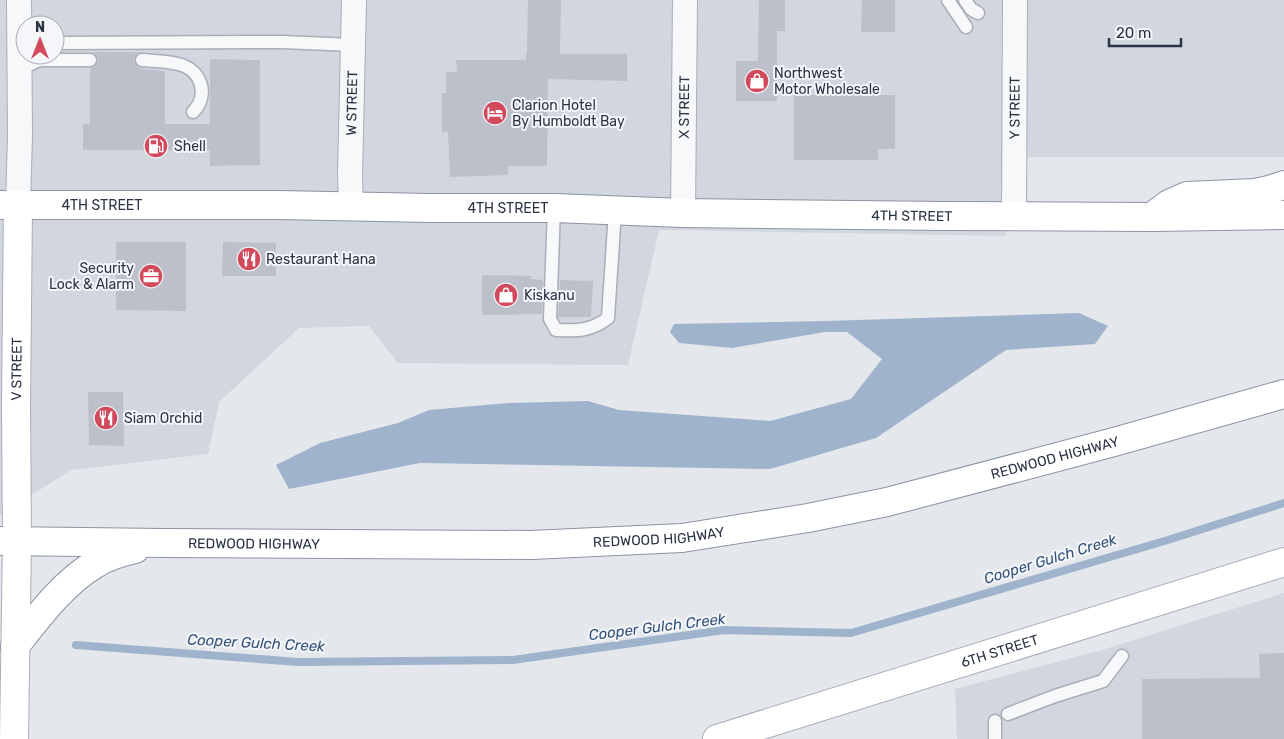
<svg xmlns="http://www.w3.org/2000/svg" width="1284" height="739" font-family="Rubik,sans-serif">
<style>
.built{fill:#d2d6de;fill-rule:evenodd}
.water{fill:#9fb4cc}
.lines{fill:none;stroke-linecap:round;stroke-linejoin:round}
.stream{stroke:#9fb4cc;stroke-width:8}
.building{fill:#bbc0ca}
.lane-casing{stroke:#a9aeb7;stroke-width:15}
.street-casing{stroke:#a9aeb7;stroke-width:26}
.secondary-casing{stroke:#a9aeb7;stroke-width:30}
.highway-casing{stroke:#8b94a3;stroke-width:30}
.lane{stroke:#f7f8fa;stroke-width:12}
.street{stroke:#f7f8fa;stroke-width:24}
.secondary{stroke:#fff;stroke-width:28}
.highway{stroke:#fff;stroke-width:28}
.labels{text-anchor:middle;stroke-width:4;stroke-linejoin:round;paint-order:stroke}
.poi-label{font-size:14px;fill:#2b3445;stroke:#f4f6f9;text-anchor:start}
.street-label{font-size:14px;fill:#2b3445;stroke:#f4f6f9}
.water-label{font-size:15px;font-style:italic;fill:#34527a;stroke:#f4f6f9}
</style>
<rect width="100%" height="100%" fill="#e4e7ec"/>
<g class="built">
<path d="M0,0h1007l-1,236 -347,-6 -31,135 -230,-2 -29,-37 -70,2 -80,74 -11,52 -137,16 -71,45zM25,25h30v30h-30z"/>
<polygon points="1022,0 1284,0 1284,157 1021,157"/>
<polygon points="1284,593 1284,739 957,739 955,689 1102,650"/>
</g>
<polygon class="water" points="1079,313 1108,326 1095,344 1006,350 876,438 770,469 420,463 289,489 276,465 320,443 398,423 429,410 508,403 588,401 619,410 770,421 851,399 882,359 847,332 825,332 732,348 679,343 670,332 674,324 825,321"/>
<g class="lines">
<polyline class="stream" points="76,645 298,662 513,660 724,630 851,633 1168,540 1284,503"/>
</g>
<g class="building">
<polygon points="528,0 561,0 560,54 627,54 627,81 548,79 547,166 508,166 508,175 450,177 448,132 442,132 442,93 446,93 446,72 457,72 456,60 526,60 526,54 527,54"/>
<polygon points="759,0 785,0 785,31 777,31 777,101 736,101 736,61 758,61"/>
<polygon points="862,0 895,0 895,32 861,32"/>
<polygon points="90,52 140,52 136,55 134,59 135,63 137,66 142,69 165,71 165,124 210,124 210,59 260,60 260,165 210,166 210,150 83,150 83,124 90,124 90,68 94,67 98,60 97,56 94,53"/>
<polygon points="794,95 895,95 895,149 878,149 878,160 794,160"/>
<polygon points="116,242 186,242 186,311 116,310"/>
<polygon points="223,242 276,243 276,276 222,276"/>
<polygon points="482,275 531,276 531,279 543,280 542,314 482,315"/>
<polygon points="560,280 593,281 591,317 558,317"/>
<polygon points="88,392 123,392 124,446 89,445"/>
<polygon points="1284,653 1284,739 1142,739 1142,679 1260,678 1259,654"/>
</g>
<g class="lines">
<g class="lane-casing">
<g id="lane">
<polyline points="948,0 966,27"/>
<polyline points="965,0 971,9 978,13"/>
<polyline points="55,43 282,42 354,45"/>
<path d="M142,60c11,1 25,1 36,4 23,5 32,31 15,48"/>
<polyline points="19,70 39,60 90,60"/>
<path d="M554,208l-4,111 6,11c21,1 35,1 52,-12l7,-107"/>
<polyline points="1008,714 1055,696 1103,681 1122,656"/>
<polyline points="995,721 995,739"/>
</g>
</g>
<g class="street-casing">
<g id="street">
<polyline points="18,205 20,135 19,0"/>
<path id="s1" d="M351,207l-1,-31 4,-176"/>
<path id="s2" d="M683,213l2,-213"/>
<path id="s3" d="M1014,216l1,-216"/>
</g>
</g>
<g class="secondary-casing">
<g id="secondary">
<path id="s4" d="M14,739l3,-198 -1,-135 2,-201"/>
<path id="s5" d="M717,739l567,-177"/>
</g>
</g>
<g class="highway-casing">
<g id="highway">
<path id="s6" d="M0,205h279l151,3h124l129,5 262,3 207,1 132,-2"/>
<polyline points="1153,216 1169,204 1187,196 1255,193 1269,190 1284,185"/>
<path id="s7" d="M0,541l164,2 367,2 151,-7 126,-20 79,-16 227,-60 170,-48"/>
<path d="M15,646c23,-29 48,-63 80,-82 12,-8 26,-12 40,-15"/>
</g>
</g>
<use href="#lane" class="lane"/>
<use href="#street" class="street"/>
<use href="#secondary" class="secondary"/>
<use href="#highway" class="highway"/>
</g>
<defs>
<g id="shop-disc" transform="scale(1.25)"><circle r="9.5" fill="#d1495b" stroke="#f4f6f9"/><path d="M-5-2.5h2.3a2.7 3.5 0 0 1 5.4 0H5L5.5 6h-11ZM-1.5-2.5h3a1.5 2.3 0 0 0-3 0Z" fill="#fff"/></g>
<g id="hotel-disc" transform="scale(1.25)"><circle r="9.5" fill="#d1495b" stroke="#f4f6f9"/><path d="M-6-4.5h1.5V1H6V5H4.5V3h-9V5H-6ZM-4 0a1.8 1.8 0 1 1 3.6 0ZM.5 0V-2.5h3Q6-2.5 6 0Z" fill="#fff"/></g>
<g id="fuel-disc" transform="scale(1.25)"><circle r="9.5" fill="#d1495b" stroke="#f4f6f9"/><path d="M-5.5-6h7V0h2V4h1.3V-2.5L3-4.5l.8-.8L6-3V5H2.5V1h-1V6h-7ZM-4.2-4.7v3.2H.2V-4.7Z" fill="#fff"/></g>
<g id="restaurant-disc" transform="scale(1.25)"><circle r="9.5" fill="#d1495b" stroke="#f4f6f9"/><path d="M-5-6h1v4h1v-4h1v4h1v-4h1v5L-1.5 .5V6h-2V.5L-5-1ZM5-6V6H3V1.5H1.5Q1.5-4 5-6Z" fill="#fff"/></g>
<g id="office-disc" transform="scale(1.25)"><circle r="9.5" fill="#d1495b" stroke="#f4f6f9"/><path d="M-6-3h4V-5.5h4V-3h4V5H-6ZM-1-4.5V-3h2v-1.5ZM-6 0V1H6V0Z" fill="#fff"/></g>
</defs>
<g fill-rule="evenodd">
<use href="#shop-disc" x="757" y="81"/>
<use href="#hotel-disc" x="495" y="113"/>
<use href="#fuel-disc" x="156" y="146"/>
<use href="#restaurant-disc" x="249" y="259"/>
<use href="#office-disc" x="151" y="276"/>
<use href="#shop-disc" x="506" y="295"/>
<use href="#restaurant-disc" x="106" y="418"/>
</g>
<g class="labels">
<g class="poi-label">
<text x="774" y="78">Northwest<tspan x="774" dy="16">Motor Wholesale</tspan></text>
<text x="512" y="110">Clarion Hotel<tspan x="512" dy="16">By Humboldt Bay</tspan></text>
<text x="174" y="151">Shell</text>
<text x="266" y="264">Restaurant Hana</text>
<text x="134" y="273" text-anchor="end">Security<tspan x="134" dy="16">Lock &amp; Alarm</tspan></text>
<text x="524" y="300">Kiskanu</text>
<text x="124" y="423">Siam Orchid</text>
</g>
<g class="street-label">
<text dy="5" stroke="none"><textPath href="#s1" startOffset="104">W STREET</textPath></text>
<text dy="5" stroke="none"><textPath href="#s2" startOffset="106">X STREET</textPath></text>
<text dy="5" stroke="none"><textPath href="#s3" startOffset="108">Y STREET</textPath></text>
<text dy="5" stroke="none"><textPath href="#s6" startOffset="102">4TH STREET</textPath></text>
<text dy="5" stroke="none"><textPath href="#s6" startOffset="508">4TH STREET</textPath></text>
<text dy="5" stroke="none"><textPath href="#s6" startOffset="912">4TH STREET</textPath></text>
<text dy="5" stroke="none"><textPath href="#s4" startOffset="370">V STREET</textPath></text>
<text dy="5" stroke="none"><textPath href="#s7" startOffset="1064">REDWOOD HIGHWAY</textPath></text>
<text dy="5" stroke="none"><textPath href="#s7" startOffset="659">REDWOOD HIGHWAY</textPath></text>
<text dy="5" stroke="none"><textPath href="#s7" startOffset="254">REDWOOD HIGHWAY</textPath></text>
<text dy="5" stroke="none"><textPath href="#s5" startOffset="296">6TH STREET</textPath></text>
</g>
<g class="water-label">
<text transform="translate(1050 559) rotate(-17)" y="5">Cooper Gulch Creek</text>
<text transform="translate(657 627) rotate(-7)" y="5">Cooper Gulch Creek</text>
<text transform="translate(256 643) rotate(3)" y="5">Cooper Gulch Creek</text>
</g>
</g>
<g transform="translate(40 40)"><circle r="24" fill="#f4f6f9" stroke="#a4a8b1"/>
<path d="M0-4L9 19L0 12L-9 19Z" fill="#d1495b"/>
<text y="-8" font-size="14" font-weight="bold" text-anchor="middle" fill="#2b3445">N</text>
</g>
<path d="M1109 38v8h72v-8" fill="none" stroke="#2b3445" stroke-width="2.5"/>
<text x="1116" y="38" font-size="15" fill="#2b3445" stroke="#f4f6f9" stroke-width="4" paint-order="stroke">20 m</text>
</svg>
